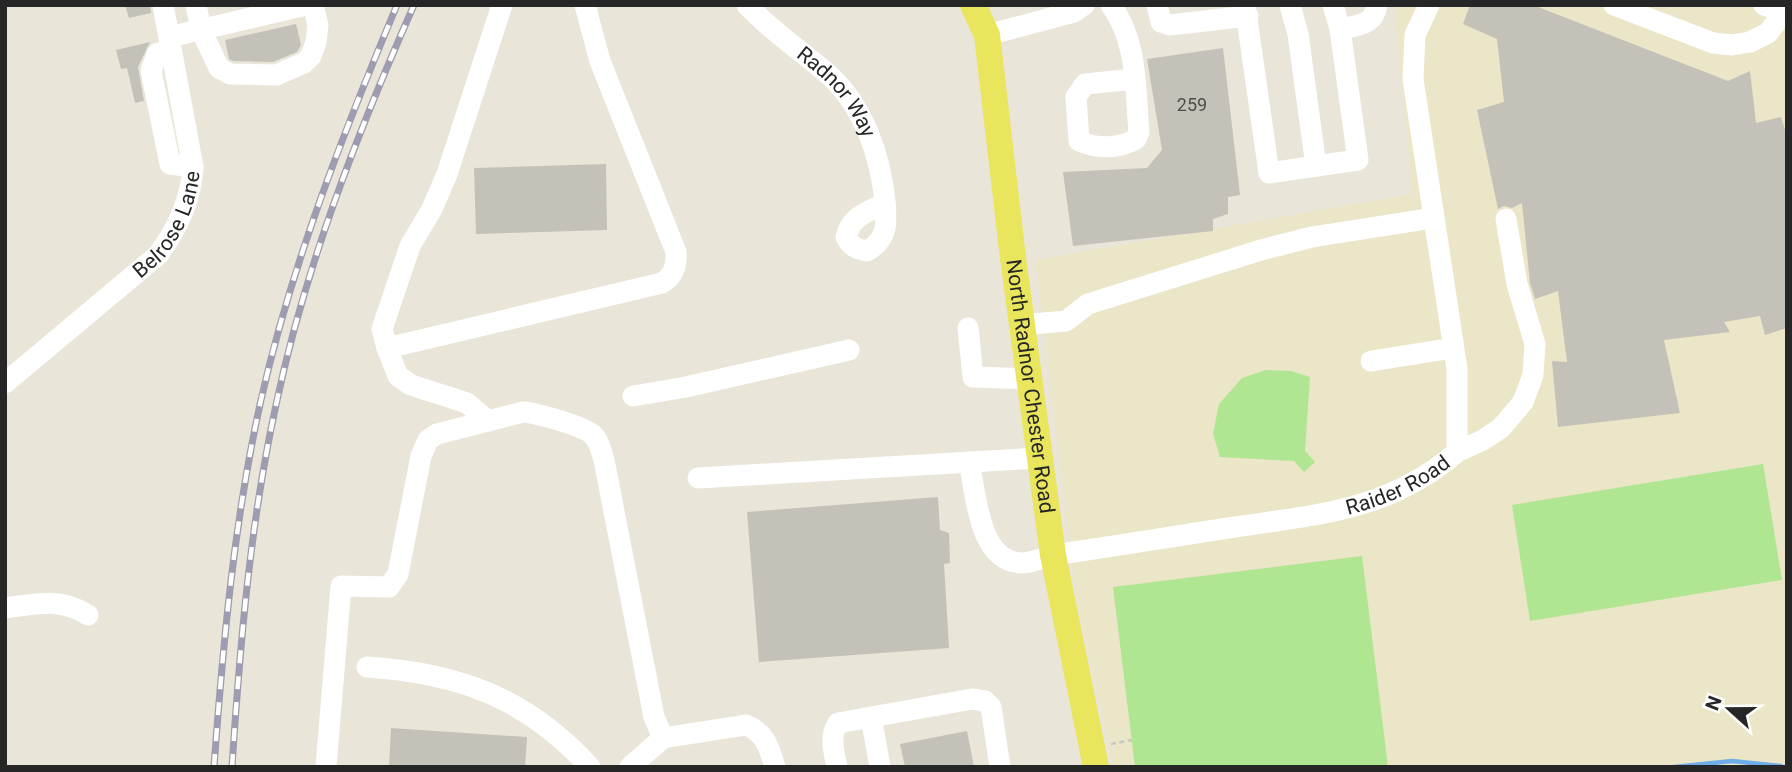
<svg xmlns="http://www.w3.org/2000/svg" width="1792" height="772" font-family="Roboto,sans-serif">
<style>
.education{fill:#eae6c7}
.pitch{fill:#b0e592}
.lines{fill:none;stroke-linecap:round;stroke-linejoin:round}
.stream{stroke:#6eade8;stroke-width:4.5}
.building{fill:#c4c1b8}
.path{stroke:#c7c7c7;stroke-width:2.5;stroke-dasharray:5 3.5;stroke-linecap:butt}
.minor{stroke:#fff;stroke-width:21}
.major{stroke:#e9e65d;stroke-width:26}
.rail-casing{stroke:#9d9cb0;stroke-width:7}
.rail{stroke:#fff;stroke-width:4.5;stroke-dasharray:13;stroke-linecap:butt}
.labels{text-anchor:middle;stroke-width:6;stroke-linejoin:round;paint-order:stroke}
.number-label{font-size:18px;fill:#4e4d4a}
.street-label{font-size:21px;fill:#262626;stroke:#fff}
</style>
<rect width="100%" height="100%" fill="#e9e5d8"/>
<polygon class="education" points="1394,5 1787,5 1787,767 1114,767 1077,602 1035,260 1413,194"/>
<g class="pitch">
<polygon points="1266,370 1291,371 1310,377 1305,451 1315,462 1304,472 1294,461 1220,457 1213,434 1219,404 1242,378"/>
<polygon points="1763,464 1782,580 1530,621 1512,505"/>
<polygon points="1362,556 1388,767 1135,767 1113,587"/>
</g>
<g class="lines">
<polyline class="stream" points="1674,767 1732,761 1781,766"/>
</g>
<g class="building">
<polygon points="125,5 150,5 151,13 129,18"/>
<polygon points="1470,5 1533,5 1728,81 1750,71 1756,123 1781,117 1787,136 1787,328 1765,335 1760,316 1724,322 1730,332 1664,340 1680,413 1558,427 1552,361 1567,362 1558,291 1535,299 1530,283 1522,203 1512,208 1504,206 1498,209 1477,110 1504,102 1497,39 1463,24"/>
<polygon points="296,24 301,45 297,52 273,62 233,61 229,59 225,40"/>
<polygon points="150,42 138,67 144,101 135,103 127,68 121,69 116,50"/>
<polygon points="1223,48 1240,195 1228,197 1228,214 1213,219 1213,231 1073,246 1063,172 1147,168 1162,150 1147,59"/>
<polygon points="606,164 607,230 476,234 474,168"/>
<polygon points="938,497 940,530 949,533 950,563 944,564 949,648 759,662 747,512"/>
<polygon points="391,728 527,737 525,767 389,767"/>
<polygon points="967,731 974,767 905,767 900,744"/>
</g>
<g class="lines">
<polyline class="path" points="1111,744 1132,740"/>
<g class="minor">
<polyline points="196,5 201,30 219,68 230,74 276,75 304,63 311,56 316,42 318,25 313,5"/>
<path id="s1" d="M747,5c25,27 55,46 82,70 35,32 51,80 56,126 2,22 3,38 -18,50 -10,-2 -16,-4 -21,-14 5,-21 21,-25 39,-34"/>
<path d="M1111,5c27,37 24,84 28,127l-3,7c-17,10 -39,10 -57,2l-3,-44 9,-13 49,-5"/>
<polyline points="1157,5 1161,22 1170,25 1248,16"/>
<polyline points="1245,5 1269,173 1316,166 1298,34 1290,5"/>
<polyline points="1614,5 1713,43 1732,45 1750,42 1768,33 1784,12 1764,5"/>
<path d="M1340,29c17,-4 34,-3 37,-24"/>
<polyline points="987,35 1074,12 1084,5"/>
<polyline points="169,37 306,5"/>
<polyline points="171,49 157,54 151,71 170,164 193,167"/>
<polyline points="1316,166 1358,160 1340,29 1333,5"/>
<polyline points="1021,325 1066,321 1088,304 1261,250 1312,237 1433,218"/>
<polyline points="968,328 973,377 1029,379"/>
<path d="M387,348l275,-65c12,-7 15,-18 14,-31l-76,-191 -15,-56"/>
<polyline points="1371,361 1453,348"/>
<path id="s2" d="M5,383l153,-128c20,-27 33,-55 35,-88l-30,-162"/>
<polyline points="633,396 686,387 849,350"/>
<polyline points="488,421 467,403 411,385 398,376 387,348 382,329 410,246 432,209 447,174 502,5"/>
<polyline points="1457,452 1483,440 1501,428 1523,402 1533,375 1535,344 1517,284 1506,219"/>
<path id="s3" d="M969,462c7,31 9,99 52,101 9,0 22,-5 32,-8 58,-8 116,-18 175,-27 85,-13 160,-16 229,-76v-83l-44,-290 2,-44 14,-30"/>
<polyline points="698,478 1039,458"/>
<path d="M5,608c32,-4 55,-11 83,7"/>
<path d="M367,667c92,6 160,31 223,100"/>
<polyline points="871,717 880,767"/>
<path d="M663,738l83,-13c20,8 23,23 29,42"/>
<path d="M326,767l15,-181 48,1 9,-13 23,-118 7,-16 9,-6 86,-22c13,1 61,14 70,23 7,7 8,16 11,25l50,257 9,21 -33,29"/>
<path d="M837,767c-3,-15 -8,-30 1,-44l134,-24 13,2 6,6 9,60"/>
</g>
<path class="major" id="s4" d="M973,5l14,30 26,223 40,297 43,212"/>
<g class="rail-casing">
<g id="rail">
<path d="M214,767c9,-123 20,-246 47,-367 31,-137 82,-266 136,-395"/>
<path d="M232,767c8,-122 18,-243 44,-362 29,-138 81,-271 138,-400"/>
</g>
</g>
<use href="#rail" class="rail"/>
</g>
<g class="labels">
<g class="number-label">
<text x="1192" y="111">259</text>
</g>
<g class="street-label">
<text dy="7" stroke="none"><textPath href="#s1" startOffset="126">Radnor Way</textPath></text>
<text dy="7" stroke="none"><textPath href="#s2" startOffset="231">Belrose Lane</textPath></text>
<text dy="7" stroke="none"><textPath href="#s4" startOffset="387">North Radnor Chester Road</textPath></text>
<text dy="7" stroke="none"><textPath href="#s3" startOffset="509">Raider Road</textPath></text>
</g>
</g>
<rect width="1792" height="772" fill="none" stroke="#262626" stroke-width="14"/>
<g transform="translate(1729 709) rotate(291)" stroke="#ffffff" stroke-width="5" paint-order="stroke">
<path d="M0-5L12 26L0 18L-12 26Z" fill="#262626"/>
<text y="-10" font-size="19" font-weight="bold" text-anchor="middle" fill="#262626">N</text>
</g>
</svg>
